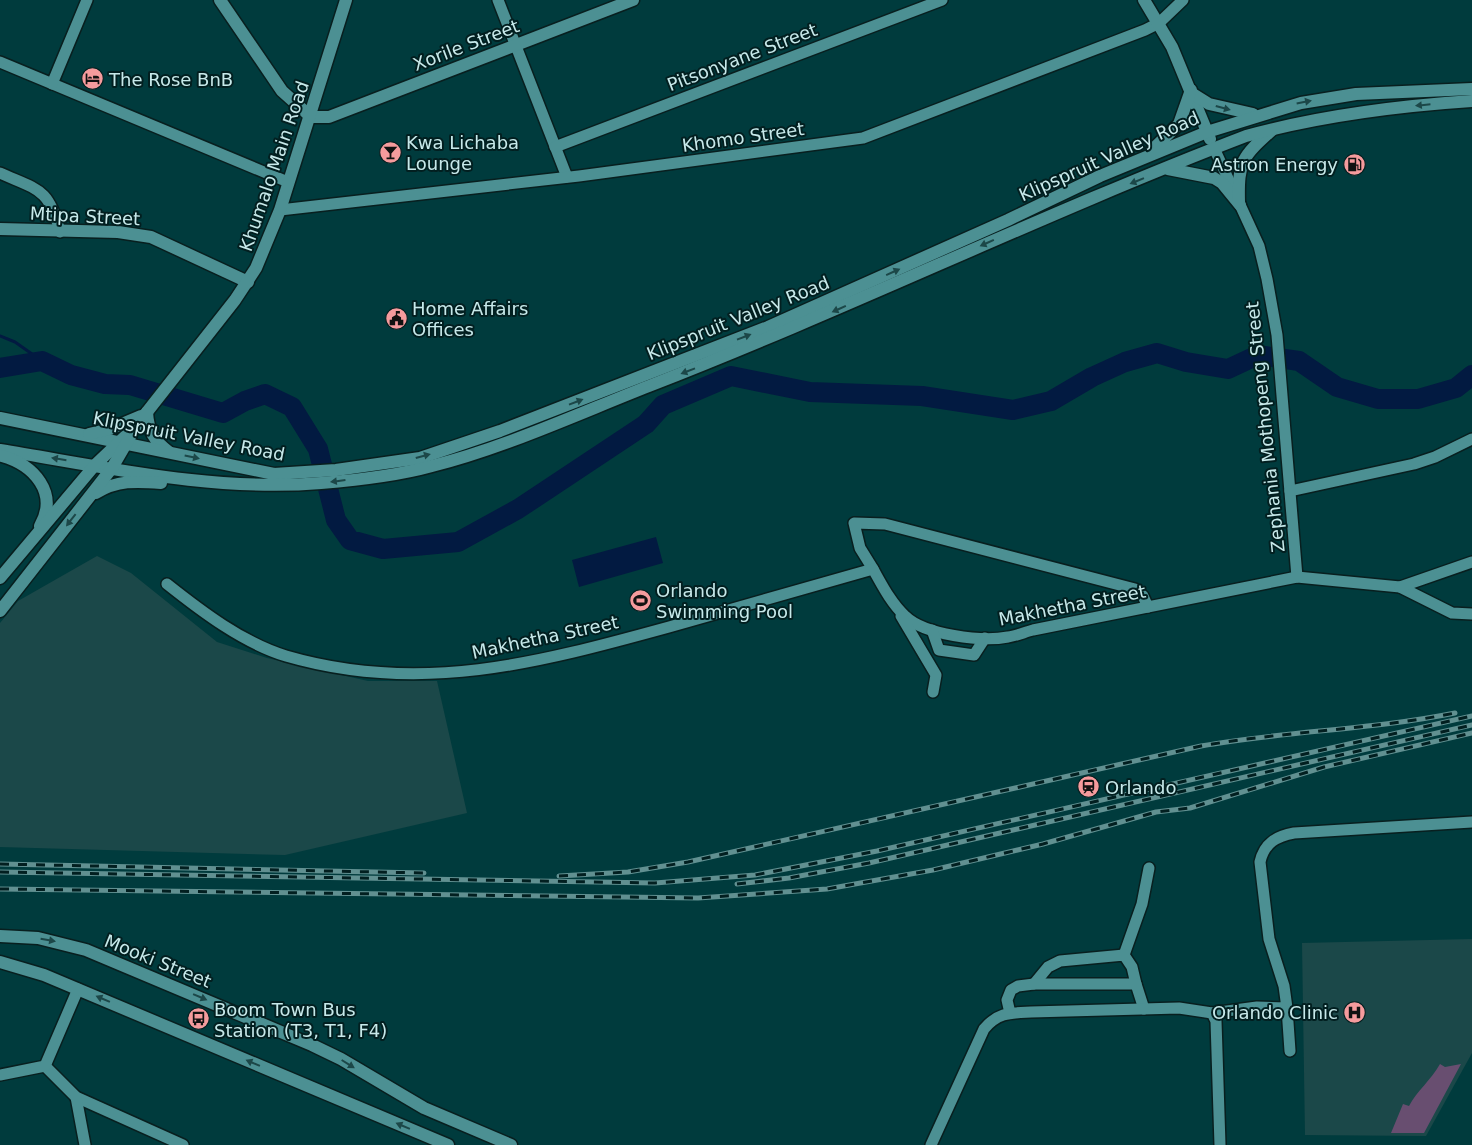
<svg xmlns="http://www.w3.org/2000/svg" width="1472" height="1145" font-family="'DejaVu Sans',sans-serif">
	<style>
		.built { fill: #1b4849 }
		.green { fill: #684e70 }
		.water { fill: #021a41 }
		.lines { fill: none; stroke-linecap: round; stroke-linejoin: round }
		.stream { stroke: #021a41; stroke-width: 3 }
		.river { stroke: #021a41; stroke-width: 20 }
		.street-casing { stroke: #081f1f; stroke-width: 14 }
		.secondary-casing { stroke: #081f1f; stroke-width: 15 }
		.street { stroke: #4c9093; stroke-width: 11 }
		.secondary { stroke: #4c9093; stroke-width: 12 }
		.rail-casing { stroke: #619091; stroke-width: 5 }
		.rail { stroke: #021f20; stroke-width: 3; stroke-dasharray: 9; stroke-linecap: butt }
		.oneway { fill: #1c4748 }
		.labels { text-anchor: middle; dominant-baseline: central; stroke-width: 4; stroke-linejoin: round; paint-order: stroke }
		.street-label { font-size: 18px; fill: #c7e9ea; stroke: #021f20 }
		.poi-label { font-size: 18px; fill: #c7e9ea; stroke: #021f20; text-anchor: start }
	</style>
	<rect width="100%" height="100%" fill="#003b3d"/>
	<g class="built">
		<polygon points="97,556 131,573 217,642 267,658 368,681 437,681 467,813 285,855 0,847 0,623 18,601"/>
		<polygon points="1472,939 1472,1053 1426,1136 1305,1135 1302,943"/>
	</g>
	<path class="green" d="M1440,1064L1445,1067L1461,1064L1424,1133H1391L1403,1104L1409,1106C1417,1091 1431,1080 1440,1064Z"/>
	<polygon class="water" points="656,537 663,563 579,587 572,560"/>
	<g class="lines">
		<polyline class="stream" points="0,336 15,342 42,361"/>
		<polyline class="river" points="0,368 42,361 71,375 105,384 130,385 223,413 245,401 265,394 292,407 318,449 336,520 350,540 383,549 458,542 518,509 646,424 663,405 731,376 810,392 922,396 1013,410 1051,401 1092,377 1125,362 1157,353 1186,362 1228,369 1258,355 1299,361 1337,387 1378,399 1418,399 1456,388 1472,375"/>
		<defs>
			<g id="street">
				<polyline points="498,0 567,177"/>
				<polyline points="0,62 288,182"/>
				<polyline points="52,84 87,0"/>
				<polyline points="555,147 942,0"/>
				<polyline points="1214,148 1259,246 1267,279 1277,335 1297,577"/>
				<path d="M0,173C38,190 49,188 60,232"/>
				<polyline points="280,210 579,176 863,138 1145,30 1159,23 1183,0"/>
				<polyline points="1290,491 1414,464 1435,457 1472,439"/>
				<polyline points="873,569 860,548 854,523 885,524 1135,589 1143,596 1148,607"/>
				<path d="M167,584C201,611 243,643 286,656C420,695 538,663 669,627C737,607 805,588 873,569C882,585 891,603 905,616C924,635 982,642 1008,637C1016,636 1025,632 1033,630L1297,577L1400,587L1452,613L1472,614"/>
				<polyline points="1400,587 1472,562"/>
				<polyline points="901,616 936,675 933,692"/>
				<polyline points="932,630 939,650 974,655 985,638"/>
				<polyline points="1124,955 1142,904 1149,868"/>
				<polyline points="1034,984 1048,967 1060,961 1124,955 1132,967 1136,984"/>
				<polyline points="1287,1008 1290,1051"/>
				<polyline points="1010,1013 1007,1000 1011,990 1018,986 1034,984 1136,984 1144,1009"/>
				<path d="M1212,1013L1257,1007L1287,1008L1284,986L1269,939L1260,862C1264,843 1277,836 1294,833L1472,822"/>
				<polyline points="45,1066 76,1097 183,1145"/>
				<polyline points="0,1075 45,1066 78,989"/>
				<polyline points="76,1097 85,1145"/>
				<path d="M931,1145L984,1029C998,1012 1011,1013 1031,1012L1179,1008L1212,1013L1216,1021L1220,1145"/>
			</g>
			<g id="secondary">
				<polyline points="220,0 282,91 311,117"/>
				<polyline points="1144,0 1172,47 1210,139"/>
				<polyline points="1193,94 1209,104 1253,114"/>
				<polyline points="311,117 329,117 633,0"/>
				<polyline points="1152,150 1179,124 1191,90"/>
				<polyline points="1168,169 1214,178 1222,183 1240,205"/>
				<path d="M1239,202C1238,161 1242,157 1272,130"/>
				<polyline points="0,229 118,232 151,237 248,282"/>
				<path d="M147,412C148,430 154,441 169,452"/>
				<polyline points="0,418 274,474 336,470 420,458 500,431 768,327 1008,220 1100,176 1207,132 1301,103 1356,94 1472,89"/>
				<polyline points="89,434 110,429 141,416"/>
				<path d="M0,450C105,467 214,492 321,483C358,480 396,476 432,466C504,448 580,413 649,386C850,308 1045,213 1246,136C1319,116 1397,106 1472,101"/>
				<path d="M2,456C34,465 59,493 40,526"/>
				<path d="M96,493C117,480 136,481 161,483"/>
				<polyline points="0,578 95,465 136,426 235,300 256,268 280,210 346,0"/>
				<polyline points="0,611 112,468 130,437"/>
				<polyline points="0,936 38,938 86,950 312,1045 341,1059 424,1108 511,1145"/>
				<polyline points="0,962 44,975 448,1145"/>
			</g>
		</defs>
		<use href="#street" class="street-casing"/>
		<use href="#secondary" class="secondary-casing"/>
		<use href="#street" class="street"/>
		<use href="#secondary" class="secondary"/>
		<defs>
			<g id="rail">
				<polyline points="0,864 424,873"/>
				<polyline points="0,872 655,883 755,875 877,851 1472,716"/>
				<path d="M559,876L628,872L688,862L1201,746C1285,731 1371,730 1455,713"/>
				<polyline points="737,884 789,878 869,863 1472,725"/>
				<polyline points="0,889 698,898 827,889 933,870 1043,844 1156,812 1190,808 1324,767 1472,733"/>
			</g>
		</defs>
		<use href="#rail" class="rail-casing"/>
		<use href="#rail" class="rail"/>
	</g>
	<defs><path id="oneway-solid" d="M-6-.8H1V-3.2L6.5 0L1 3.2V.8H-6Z" transform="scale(1.25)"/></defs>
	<g class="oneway">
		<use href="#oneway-solid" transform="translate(1304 102) rotate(-11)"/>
		<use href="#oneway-solid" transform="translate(1423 105) rotate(174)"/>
		<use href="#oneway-solid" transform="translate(1223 108) rotate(15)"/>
		<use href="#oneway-solid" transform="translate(1137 181) rotate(158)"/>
		<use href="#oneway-solid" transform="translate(987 243) rotate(156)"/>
		<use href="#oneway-solid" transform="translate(893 272) rotate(-24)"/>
		<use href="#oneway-solid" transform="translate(839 309) rotate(156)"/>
		<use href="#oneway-solid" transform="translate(744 337) rotate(-21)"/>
		<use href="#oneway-solid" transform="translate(688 371) rotate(159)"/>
		<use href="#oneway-solid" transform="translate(576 402) rotate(-21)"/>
		<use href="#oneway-solid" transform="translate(423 456) rotate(-15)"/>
		<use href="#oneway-solid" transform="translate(192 457) rotate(12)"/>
		<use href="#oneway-solid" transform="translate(59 459) rotate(-171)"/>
		<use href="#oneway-solid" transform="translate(338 481) rotate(173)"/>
		<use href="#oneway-solid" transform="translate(71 520) rotate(128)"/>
		<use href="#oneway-solid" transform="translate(48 940) rotate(10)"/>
		<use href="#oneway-solid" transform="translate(200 997) rotate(23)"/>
		<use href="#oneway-solid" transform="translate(103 999) rotate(-157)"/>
		<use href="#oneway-solid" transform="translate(253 1063) rotate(-157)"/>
		<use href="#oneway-solid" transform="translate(348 1064) rotate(32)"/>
		<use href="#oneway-solid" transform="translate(403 1126) rotate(-157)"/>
	</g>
	<defs>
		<symbol id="hotel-disc" viewBox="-11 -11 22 22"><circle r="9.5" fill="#f59b9d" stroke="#021f20"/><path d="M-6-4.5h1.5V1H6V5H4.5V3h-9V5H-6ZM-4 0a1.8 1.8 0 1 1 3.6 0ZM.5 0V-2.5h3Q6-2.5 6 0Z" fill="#111"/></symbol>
		<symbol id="bar-disc" viewBox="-11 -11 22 22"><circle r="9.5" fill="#f59b9d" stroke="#021f20"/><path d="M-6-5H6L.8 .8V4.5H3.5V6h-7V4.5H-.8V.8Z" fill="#111"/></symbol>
		<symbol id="fuel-disc" viewBox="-11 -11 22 22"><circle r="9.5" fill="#f59b9d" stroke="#021f20"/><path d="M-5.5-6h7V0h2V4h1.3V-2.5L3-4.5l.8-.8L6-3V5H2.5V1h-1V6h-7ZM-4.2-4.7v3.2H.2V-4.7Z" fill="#111"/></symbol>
		<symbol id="civic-disc" viewBox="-11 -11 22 22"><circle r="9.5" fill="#f59b9d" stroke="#021f20"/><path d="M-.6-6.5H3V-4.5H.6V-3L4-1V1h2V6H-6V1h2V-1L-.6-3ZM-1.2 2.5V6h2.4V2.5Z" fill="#111"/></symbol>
		<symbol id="stadium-disc" viewBox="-11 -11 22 22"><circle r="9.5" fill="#f59b9d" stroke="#021f20"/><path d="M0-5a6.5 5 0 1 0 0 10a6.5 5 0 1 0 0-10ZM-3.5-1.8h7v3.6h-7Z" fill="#111"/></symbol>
		<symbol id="station-disc" viewBox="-11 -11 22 22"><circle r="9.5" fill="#f59b9d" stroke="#021f20"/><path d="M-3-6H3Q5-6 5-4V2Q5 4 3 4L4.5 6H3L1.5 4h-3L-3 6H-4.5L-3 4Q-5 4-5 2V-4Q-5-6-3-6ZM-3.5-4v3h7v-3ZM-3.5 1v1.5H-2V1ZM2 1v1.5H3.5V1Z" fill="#111"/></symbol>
		<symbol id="hospital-disc" viewBox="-11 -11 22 22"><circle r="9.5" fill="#f59b9d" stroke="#021f20"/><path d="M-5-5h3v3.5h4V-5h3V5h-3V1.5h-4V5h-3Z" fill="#111"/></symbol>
		<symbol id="bus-disc" viewBox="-11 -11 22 22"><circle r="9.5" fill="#f59b9d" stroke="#021f20"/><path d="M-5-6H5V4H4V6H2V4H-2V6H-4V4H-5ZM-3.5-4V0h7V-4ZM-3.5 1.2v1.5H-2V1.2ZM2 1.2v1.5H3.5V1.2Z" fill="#111"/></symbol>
	</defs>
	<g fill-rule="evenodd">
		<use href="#hotel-disc" x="80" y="66" width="25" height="25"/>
		<use href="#bar-disc" x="378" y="140" width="25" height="25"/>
		<use href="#fuel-disc" x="1342" y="152" width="25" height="25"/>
		<use href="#civic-disc" x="384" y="306" width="25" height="25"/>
		<use href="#stadium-disc" x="628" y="588" width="25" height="25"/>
		<use href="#station-disc" x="1076" y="774" width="25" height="25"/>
		<use href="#hospital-disc" x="1342" y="1000" width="25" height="25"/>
		<use href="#bus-disc" x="186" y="1006" width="25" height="25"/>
	</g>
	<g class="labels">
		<g class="street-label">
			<text transform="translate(466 45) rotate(-21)">Xorile Street</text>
			<text transform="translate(742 57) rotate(-21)">Pitsonyane Street</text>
			<text transform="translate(743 137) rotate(-8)">Khomo Street</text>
			<text transform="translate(1109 156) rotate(-24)">Klipspruit Valley Road</text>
			<text transform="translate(274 166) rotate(-71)">Khumalo Main Road</text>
			<text transform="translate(85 216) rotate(3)">Mtipa Street</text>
			<text transform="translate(738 318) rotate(-22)">Klipspruit Valley Road</text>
			<text transform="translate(1265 427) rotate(-96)">Zephania Mothopeng Street</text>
			<text transform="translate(189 436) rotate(11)">Klipspruit Valley Road</text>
			<text transform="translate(1072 605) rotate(-11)">Makhetha Street</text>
			<text transform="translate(545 637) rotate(-12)">Makhetha Street</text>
			<text transform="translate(158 961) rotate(22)">Mooki Street</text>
		</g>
		<g class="poi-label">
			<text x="109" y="79">The Rose BnB</text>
			<text x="406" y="142">Kwa Lichaba<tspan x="406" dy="21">Lounge</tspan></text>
			<text x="1338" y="164" text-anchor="end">Astron Energy</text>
			<text x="412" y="308">Home Affairs<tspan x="412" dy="21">Offices</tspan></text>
			<text x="656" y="590">Orlando<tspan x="656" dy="21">Swimming Pool</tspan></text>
			<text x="1105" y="787">Orlando</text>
			<text x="214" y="1009">Boom Town Bus<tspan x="214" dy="21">Station (T3, T1, F4)</tspan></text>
			<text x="1338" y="1012" text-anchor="end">Orlando Clinic</text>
		</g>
	</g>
</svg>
